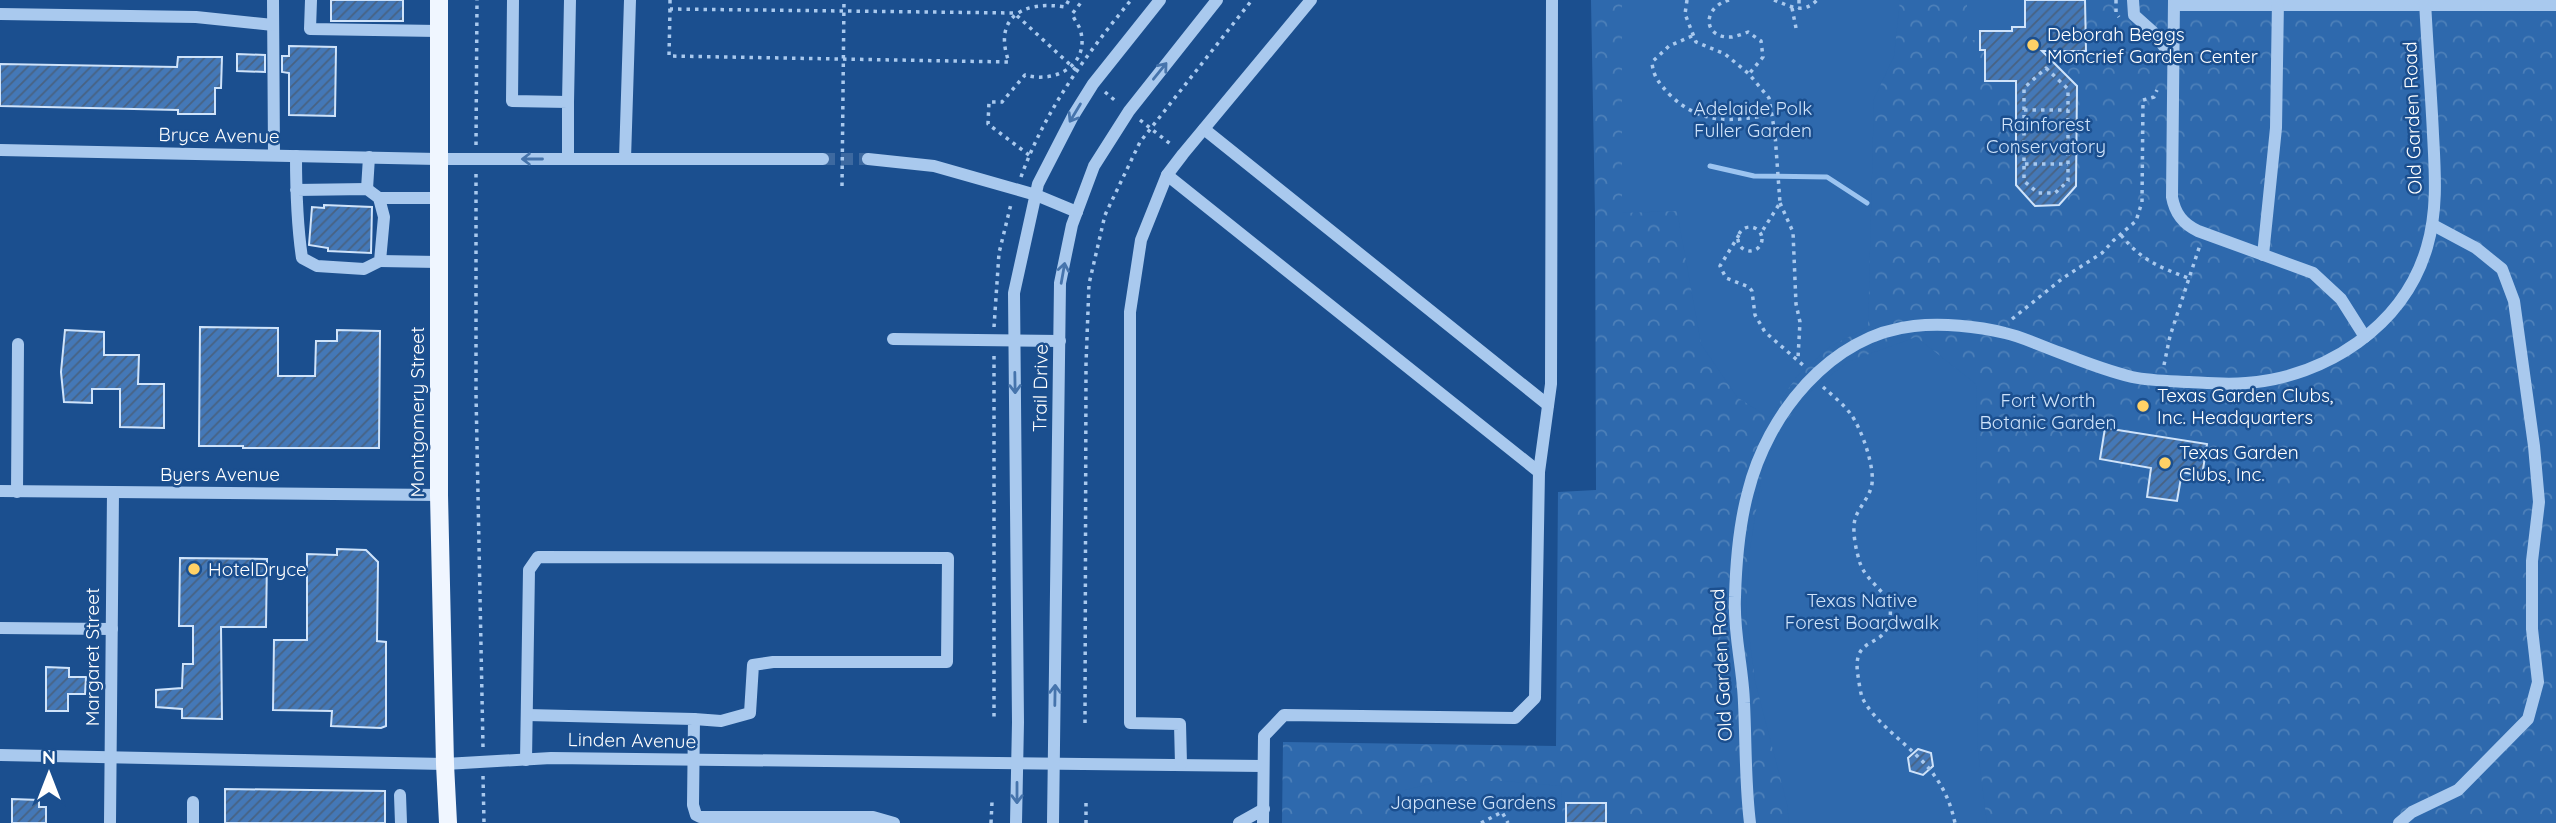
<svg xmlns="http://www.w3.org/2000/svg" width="2556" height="823" font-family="Quicksand,sans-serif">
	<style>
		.park { fill: url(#park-crowns) }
		.garden { fill: #2e69ad }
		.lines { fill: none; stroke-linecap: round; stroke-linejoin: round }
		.stream { stroke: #9cc4f0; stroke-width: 5 }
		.building { fill: url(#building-hatch); stroke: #cfe3fa; stroke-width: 2 }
		.minor-tunnel { stroke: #3d69a0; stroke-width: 12; stroke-dasharray: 12 6; stroke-linecap: butt }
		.path { stroke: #a9c9ee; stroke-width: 3.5; stroke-dasharray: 3.5 5; stroke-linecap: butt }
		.minor { stroke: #a9c9ee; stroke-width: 12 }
		.major { stroke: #f0f6ff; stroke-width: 18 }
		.oneway { stroke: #4674ac }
		.poi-dot { fill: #ffd166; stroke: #1b4f8f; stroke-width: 2.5 }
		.labels { text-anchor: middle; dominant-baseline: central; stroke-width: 5; stroke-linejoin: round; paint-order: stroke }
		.poi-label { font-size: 19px; fill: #fff; stroke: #1b4f8f; text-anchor: start }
		.park-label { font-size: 19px; fill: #cfe3fa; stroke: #1b4f8f }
		.street-label { font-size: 19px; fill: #fff; stroke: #1b4f8f }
	</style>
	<defs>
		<pattern id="park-crowns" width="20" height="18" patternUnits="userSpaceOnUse" patternTransform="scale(1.75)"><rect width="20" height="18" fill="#2e69ad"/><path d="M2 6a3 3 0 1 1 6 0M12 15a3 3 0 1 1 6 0" fill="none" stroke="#4d80b9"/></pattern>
		<pattern id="building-hatch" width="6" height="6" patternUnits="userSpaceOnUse" patternTransform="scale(1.75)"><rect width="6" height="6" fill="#4478b7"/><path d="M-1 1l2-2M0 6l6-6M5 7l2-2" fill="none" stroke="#486282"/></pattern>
	</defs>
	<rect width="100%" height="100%" fill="#1b4f8f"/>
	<polygon class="park" points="1591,0 2556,0 2556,823 1282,823 1283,742 1556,746 1558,492 1596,490 1595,215"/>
	<g class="garden">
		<polygon points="1622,0 1900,0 1894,56 1874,99 1868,327 1831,346 1797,376 1769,418 1737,397 1701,344 1677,211 1622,213"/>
		<polygon points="1967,0 2024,0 2025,27 2012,27 2012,31 1980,40 1967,40"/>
		<polygon points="1916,337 1976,384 1978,751 1987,823 1789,823 1787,804 1755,681 1746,611 1750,548 1763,468 1782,426 1808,394 1847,362"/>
		<polygon points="1440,781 1504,781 1561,786 1563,823 1383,823 1402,791"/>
	</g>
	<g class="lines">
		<polyline class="stream" points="1710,166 1754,176 1827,177 1867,203"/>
	</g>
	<g class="building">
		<rect x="331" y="0" width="72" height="21"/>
		<polygon points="2025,0 2085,0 2086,51 2042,51 2077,86 2076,186 2059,205 2035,206 2016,185 2016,81 1985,81 1985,50 1980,50 1980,31 2012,31 2012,27 2025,27"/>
		<polygon points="289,46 336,47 335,116 289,115 289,73 282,72 282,56 289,56"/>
		<polygon points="237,54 265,55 265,72 237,71"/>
		<polygon points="178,57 222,57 221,88 215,88 215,114 178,114 178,110 0,106 0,64 177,67"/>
		<polygon points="324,205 372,207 371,253 328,251 328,248 309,245 312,207 324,208"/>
		<polygon points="200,327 278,328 278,376 315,376 316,341 337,341 337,330 380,331 379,448 243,448 243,446 199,446"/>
		<polygon points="65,330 104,332 104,355 139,355 138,384 164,384 164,428 120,427 120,389 92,389 92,403 64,402 61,372"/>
		<polygon points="2105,428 2207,444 2202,476 2182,472 2177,501 2147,497 2151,468 2100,459"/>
		<polygon points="337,549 366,550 378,562 377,641 386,642 386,726 381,728 331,726 332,711 273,710 274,640 307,640 307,554 337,555"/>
		<polygon points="180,558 267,559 266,627 221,627 222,719 182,718 182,709 156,707 156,690 182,688 183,664 193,664 193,626 179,626"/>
		<polygon points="46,667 69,668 69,677 86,677 85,694 68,694 68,711 46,711"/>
		<polygon points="1918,749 1931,753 1933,766 1923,775 1910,771 1908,758"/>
		<polygon points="225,789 385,791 385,823 225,823"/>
		<polygon points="12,799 39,800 39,807 46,807 46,823 12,823"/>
		<rect x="1566" y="803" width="40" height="20"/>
	</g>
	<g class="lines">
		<polyline class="minor-tunnel" points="823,159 868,159"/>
		<g class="path">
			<polyline points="670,0 670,9 1014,13 1077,71"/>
			<polyline points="1687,0 1685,14 1696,42 1725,54 1749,74 1769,98 1775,134 1780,203 1761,233"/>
			<path d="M1729,0C1701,8 1703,39 1732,37C1737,36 1743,34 1748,32L1761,41L1763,57L1749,74"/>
			<path d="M1774,0C1790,6 1803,15 1817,0"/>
			<polyline points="1799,0 1799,9"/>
			<polyline points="2116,0 2116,13 2119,17"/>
			<polyline points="1792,8 1796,28"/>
			<path d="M670,9L669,56L1009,62C993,19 1021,0 1065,7L1069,0"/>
			<path d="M1692,36L1669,46L1652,62C1653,77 1660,84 1670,95C1701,125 1732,122 1773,114"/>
			<polygon points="2046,68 2068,89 2068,181 2055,193 2038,193 2024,181 2024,88"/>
			<polyline points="1105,92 1118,103"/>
			<polyline points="2024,110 2068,110"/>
			<polyline points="1140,120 1173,146"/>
			<polyline points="476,145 477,0"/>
			<path d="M1029,155L988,124L989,102H1002L1025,75C1056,84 1091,64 1080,29C1078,24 1074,19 1072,14L1083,0"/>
			<polyline points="2025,164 2068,164"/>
			<polyline points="476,174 476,394 483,747"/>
			<path d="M1021,177C1045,110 1086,55 1131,0"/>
			<polyline points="842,186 844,0"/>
			<polyline points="1780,203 1793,232 1796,304 1800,322 1798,358"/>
			<circle cx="1750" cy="239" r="12"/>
			<polyline points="1739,235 1720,266 1726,278 1749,287 1752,291 1755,315 1765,332 1804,366"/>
			<path d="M2121,235C2141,260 2159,267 2188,278"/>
			<polyline points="2012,319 2063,278 2102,253 2114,240 2136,221 2142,202 2143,100 2154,97 2157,90"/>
			<polyline points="994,327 999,253 1011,204"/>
			<polyline points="994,356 994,721"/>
			<polyline points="2164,365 2170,336 2200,245"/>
			<path d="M1823,387C1832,395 1842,403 1850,413C1861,427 1877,471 1871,488C1868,498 1860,507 1856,516C1851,529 1856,550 1860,563C1867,584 1894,594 1890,617C1886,652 1851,632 1858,676C1859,682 1860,691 1862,697C1874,724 1916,749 1934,775C1945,790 1951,805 1955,823"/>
			<polyline points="1085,723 1086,364 1089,284 1105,215 1140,142 1252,0"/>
			<polyline points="483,776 484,823"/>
			<polyline points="1086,803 1086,823"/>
			<polyline points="991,823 992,802"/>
			<polyline points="1481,823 1502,812 1508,823"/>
		</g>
		<g class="minor">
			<polyline points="273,0 274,155"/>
			<polyline points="311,0 310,29 438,31"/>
			<polyline points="513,0 512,101 568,102 568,159"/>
			<polyline points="2133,0 2134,15 2153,32 2173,58"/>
			<path d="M2174,0L2172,197C2175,214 2183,224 2198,231L2313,273L2341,299L2365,337"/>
			<polyline points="2174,5 2556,5"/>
			<polyline points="0,14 196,17 273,25"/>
			<polyline points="568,102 570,0"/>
			<polyline points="1204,129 1548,405"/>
			<polyline points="0,150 437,159 823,159"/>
			<path d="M296,156C296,191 297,224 302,258L317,266L364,269L380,261L384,217L379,198L367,189L296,190"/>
			<polyline points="625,159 630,0"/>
			<polyline points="868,159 934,166 1036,195 1077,212"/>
			<polyline points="1167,175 1539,472"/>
			<polyline points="367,189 369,157"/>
			<polyline points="379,198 437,198"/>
			<polyline points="2263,255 2276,128 2278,0"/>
			<polyline points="380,261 438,262"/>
			<polyline points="893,339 1060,341"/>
			<polyline points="0,491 439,495"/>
			<polyline points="17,492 18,344"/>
			<polyline points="0,628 112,629"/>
			<polyline points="527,715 694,719 693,805 696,815 700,817 873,817 894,823"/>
			<polyline points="0,755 445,764 551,758 1263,766"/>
			<polyline points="526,760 529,570 538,557 948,558 947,662 773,662 753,665 750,713 721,721 694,719"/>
			<polyline points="1181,764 1180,724 1130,723 1130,312 1141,240 1167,175 1183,154 1311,0"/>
			<polyline points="400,795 401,823"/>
			<polyline points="110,823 113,492"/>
			<polyline points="193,823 193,802"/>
			<polyline points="1016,823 1018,722 1014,293 1038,184 1073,116 1093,84 1160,0"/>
			<polyline points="1053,823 1060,283 1072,225 1094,166 1129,111 1217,0"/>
			<polyline points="1239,823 1264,809"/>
			<polyline points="1263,823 1264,736 1284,715 1515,718 1535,698 1539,472 1551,384 1552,0"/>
			<path d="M1750,823C1745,783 1746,743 1744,703C1743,667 1733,633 1735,597C1736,562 1739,525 1748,492C1767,415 1830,335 1914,326C1942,323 1977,326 2005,333C2019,336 2032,342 2045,347C2074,358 2102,370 2132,377C2151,381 2170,381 2189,382C2207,383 2227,385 2246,383C2326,377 2404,326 2427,247C2438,210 2435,172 2433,134C2431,90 2427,45 2425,0"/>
			<polyline points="2399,823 2412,812 2458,790 2528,719 2538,682 2532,629 2532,561 2539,502 2534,446 2514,301 2502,269 2476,248 2433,225"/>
		</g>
		<polyline class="major" points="439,0 439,495 445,764 448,823"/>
	</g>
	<defs><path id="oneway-shaft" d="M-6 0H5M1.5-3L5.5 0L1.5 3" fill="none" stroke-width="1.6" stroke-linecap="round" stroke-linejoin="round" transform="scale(1.75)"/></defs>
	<g class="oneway">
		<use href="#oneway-shaft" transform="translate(1160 71) rotate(-51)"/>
		<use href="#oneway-shaft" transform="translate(1075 113) rotate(121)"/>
		<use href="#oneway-shaft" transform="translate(532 159) rotate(180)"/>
		<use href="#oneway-shaft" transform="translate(1063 273) rotate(-80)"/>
		<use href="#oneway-shaft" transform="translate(1015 383) rotate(89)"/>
		<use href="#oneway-shaft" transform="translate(1055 695) rotate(-89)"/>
		<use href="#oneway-shaft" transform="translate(1017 793) rotate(90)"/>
	</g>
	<g class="poi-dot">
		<circle cx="2033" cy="45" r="7"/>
		<circle cx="2143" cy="406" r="7"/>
		<circle cx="2165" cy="463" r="7"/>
		<circle cx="194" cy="569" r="7"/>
	</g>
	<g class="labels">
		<g class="poi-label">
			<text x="2047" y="34">Deborah Beggs<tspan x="2047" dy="22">Moncrief Garden Center</tspan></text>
			<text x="2157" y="395">Texas Garden Clubs,<tspan x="2157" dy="22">Inc. Headquarters</tspan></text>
			<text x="2179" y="452">Texas Garden<tspan x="2179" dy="22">Clubs, Inc.</tspan></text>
			<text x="208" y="569">HotelDryce</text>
		</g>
		<g class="park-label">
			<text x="1753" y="108">Adelaide Polk<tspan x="1753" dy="22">Fuller Garden</tspan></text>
			<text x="2046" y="124">Rainforest<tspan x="2046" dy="22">Conservatory</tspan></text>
			<text x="2048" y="400">Fort Worth<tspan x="2048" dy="22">Botanic Garden</tspan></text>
			<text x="1862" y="600">Texas Native<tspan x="1862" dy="22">Forest Boardwalk</tspan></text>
			<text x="1473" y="802">Japanese Gardens</text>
		</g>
		<g class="street-label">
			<text transform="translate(2412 118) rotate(-92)">Old Garden Road</text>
			<text transform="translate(219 135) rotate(1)">Bryce Avenue</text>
			<text transform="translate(1040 388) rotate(-89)">Trail Drive</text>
			<text transform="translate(417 412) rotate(-90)">Montgomery Street</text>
			<text x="220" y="474">Byers Avenue</text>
			<text transform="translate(92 657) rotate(-90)">Margaret Street</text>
			<text transform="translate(1721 665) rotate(-93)">Old Garden Road</text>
			<text transform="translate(632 740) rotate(1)">Linden Avenue</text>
		</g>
	</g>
	<g transform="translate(49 774)" stroke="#1b4f8f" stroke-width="5" paint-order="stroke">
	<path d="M0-5L12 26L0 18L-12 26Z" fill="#ffffff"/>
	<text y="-10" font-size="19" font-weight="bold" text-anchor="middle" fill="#ffffff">N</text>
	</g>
</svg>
